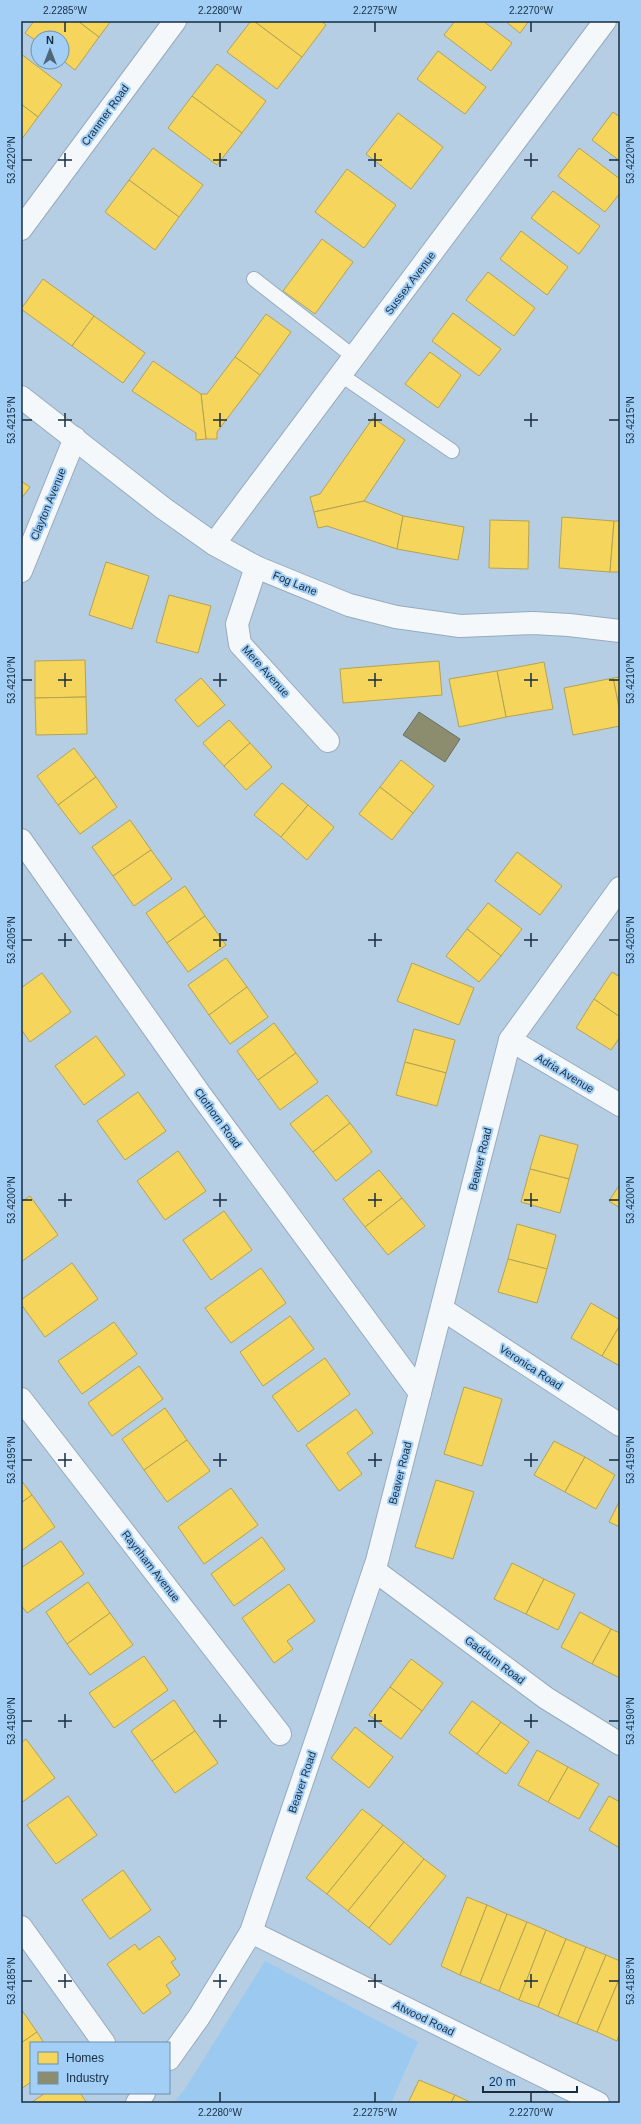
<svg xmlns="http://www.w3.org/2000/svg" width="641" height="2124" font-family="Arial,sans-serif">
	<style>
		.built { fill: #9cc9f0 }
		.homes { fill: #f6d55c; stroke: #b3a354 }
		.industry { fill: #8c8c6e; stroke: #697060 }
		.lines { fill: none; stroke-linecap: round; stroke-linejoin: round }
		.service-casing { stroke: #96abbe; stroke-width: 16 }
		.minor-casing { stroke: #96abbe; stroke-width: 24 }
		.service { stroke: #f4f8fb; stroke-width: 14 }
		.minor { stroke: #f4f8fb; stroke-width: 22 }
		.ticks { fill: none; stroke: #172e41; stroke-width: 1.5 }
		.labels { text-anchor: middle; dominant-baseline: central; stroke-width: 4; stroke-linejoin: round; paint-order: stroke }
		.street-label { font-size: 11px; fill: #172e41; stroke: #a3cff6 }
		.neatline { fill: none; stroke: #172e41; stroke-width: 1.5 }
		.ticks-label { font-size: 10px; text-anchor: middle; fill: #172e41 }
	</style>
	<rect width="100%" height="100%" fill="#b6cee3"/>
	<polygon class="built" points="265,1961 418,2042 391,2103 173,2103 185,2089"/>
	<g class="homes">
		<polygon points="34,21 78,21 99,37 75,70 62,60 62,38 38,38 38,42 25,33"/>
		<polygon points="78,21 111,21 99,37"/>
		<polygon points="251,21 254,21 302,57 277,89 227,52"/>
		<polygon points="254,21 321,21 326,25 302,57"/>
		<polygon points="455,21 483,21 512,43 491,71 444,35"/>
		<polygon points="505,21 529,21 520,33"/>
		<polygon points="438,51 486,87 465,114 417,79"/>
		<polygon points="21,54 62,85 38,117 21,104"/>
		<polygon points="217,64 266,101 242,133 192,96"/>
		<polygon points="192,96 242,133 217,165 168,128"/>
		<polygon points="21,104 38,117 21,140"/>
		<polygon points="613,112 620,117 620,161 592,140"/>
		<polygon points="398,113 443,147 411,189 366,154"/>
		<polygon points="153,148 203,185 179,217 129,180"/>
		<polygon points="579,148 620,179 620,193 605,212 558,176"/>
		<polygon points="347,169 396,205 364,248 315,212"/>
		<polygon points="129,180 179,217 155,250 105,212"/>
		<polygon points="553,191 600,226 579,254 531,218"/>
		<polygon points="521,231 568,267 547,295 500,259"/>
		<polygon points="322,239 353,262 315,314 283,291"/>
		<polygon points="488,272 535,308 514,336 466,300"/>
		<polygon points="43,279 94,316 72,346 21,309"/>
		<polygon points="453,313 501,349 479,376 432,341"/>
		<polygon points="266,314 291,332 260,375 235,357"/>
		<polygon points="94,316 145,353 123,383 72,346"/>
		<polygon points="430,352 461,375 438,408 405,384"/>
		<polygon points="235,357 260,375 217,432 217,439 206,439 201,394 207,394"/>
		<polygon points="153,361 201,394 206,439 196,440 196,433 132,391"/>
		<polygon points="373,418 405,440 364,501 314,512 310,497 320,494"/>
		<polygon points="21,481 30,487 21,499"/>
		<polygon points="364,501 403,516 397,549 327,526 318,528 314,512"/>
		<polygon points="403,516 464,527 458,560 397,549"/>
		<polygon points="562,517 614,521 610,572 559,568"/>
		<polygon points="490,520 529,521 528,569 489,568"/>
		<polygon points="614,521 620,521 620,572 610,572"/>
		<polygon points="106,562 149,576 132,629 89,615"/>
		<polygon points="169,595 211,606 198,653 156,642"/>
		<polygon points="85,660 86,697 35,698 35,661"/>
		<polygon points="439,661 442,695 343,703 340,669"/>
		<polygon points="544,662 553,709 506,717 497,671"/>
		<polygon points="497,671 506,717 459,727 449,679"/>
		<polygon points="620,677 620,712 613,678"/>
		<polygon points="201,678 225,705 198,727 175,700"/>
		<polygon points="613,678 620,712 620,726 573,735 564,688"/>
		<polygon points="86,697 87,734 36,735 35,698"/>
		<polygon points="229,720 250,743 224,766 203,743"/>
		<polygon points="250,743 272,767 246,790 224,766"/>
		<polygon points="74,748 96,777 58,805 37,776"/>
		<polygon points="401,760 434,786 413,813 380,787"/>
		<polygon points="96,777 117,807 80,834 58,805"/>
		<polygon points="282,783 308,805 281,837 254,815"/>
		<polygon points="380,787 413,813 392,840 359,814"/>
		<polygon points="308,805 334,827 307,860 281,837"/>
		<polygon points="130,820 151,850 113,876 92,847"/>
		<polygon points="151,850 172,879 134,906 113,876"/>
		<polygon points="517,852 562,886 540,915 495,881"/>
		<polygon points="185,886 205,916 167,943 146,913"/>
		<polygon points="488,903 522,929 501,956 467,929"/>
		<polygon points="205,916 226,945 188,972 167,943"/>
		<polygon points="467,929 501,956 479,982 446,956"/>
		<polygon points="226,958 247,987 209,1015 188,985"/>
		<polygon points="412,963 474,988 459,1025 397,1001"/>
		<polygon points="612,972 620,977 620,1017 594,999"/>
		<polygon points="42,973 71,1012 30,1042 21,1029 21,988"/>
		<polygon points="247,987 268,1017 230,1044 209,1015"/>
		<polygon points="594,999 620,1017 620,1037 611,1050 576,1028"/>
		<polygon points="274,1023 296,1053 258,1080 237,1051"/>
		<polygon points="414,1029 455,1040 446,1073 405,1062"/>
		<polygon points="96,1036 125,1075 84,1105 55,1066"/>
		<polygon points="296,1053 318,1082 280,1110 258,1080"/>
		<polygon points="405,1062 446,1073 437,1106 396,1095"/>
		<polygon points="138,1092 166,1131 125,1160 97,1121"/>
		<polygon points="327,1095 350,1123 313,1152 290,1124"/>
		<polygon points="350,1123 372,1152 336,1181 313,1152"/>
		<polygon points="540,1135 578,1145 569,1179 530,1169"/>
		<polygon points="178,1151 206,1191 165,1220 137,1181"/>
		<polygon points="530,1169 569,1179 560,1213 521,1202"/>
		<polygon points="379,1170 402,1198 365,1227 343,1199"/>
		<polygon points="620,1184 620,1208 609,1201"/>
		<polygon points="30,1196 58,1235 21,1262 21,1202"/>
		<polygon points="402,1198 425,1226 388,1255 365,1227"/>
		<polygon points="224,1211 252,1250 211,1280 183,1240"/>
		<polygon points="517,1224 556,1235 547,1269 508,1259"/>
		<polygon points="508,1259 547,1269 537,1303 498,1292"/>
		<polygon points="72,1263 98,1299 45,1337 21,1304 21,1300"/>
		<polygon points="261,1268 286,1303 231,1343 205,1308"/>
		<polygon points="591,1303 620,1320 620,1325 602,1356 571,1338"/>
		<polygon points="290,1316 314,1349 263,1386 240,1352"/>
		<polygon points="114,1322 137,1354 82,1394 58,1361"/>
		<polygon points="620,1325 620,1366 602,1356"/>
		<polygon points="325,1358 350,1394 298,1432 272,1396"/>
		<polygon points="139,1366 163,1399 112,1436 88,1403"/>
		<polygon points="464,1387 502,1399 482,1466 444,1454"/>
		<polygon points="165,1408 187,1440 144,1470 122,1439"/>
		<polygon points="356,1409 373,1433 347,1453 362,1474 339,1491 306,1445"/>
		<polygon points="187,1440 210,1471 167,1502 144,1470"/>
		<polygon points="554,1441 585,1457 565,1492 534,1475"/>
		<polygon points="585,1457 615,1475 596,1509 565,1492"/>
		<polygon points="21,1480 32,1495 21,1503"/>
		<polygon points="436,1480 474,1492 453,1559 415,1547"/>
		<polygon points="231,1488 258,1525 204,1564 178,1527"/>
		<polygon points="32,1495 55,1527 21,1551 21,1503"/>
		<polygon points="620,1500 620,1527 609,1522"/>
		<polygon points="262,1537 285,1569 234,1606 211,1574"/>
		<polygon points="61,1541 84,1574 27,1613 21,1605 21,1568"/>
		<polygon points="512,1563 544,1579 526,1614 494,1599"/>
		<polygon points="544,1579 575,1594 558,1630 526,1614"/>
		<polygon points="88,1582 110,1613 67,1644 46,1612"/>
		<polygon points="289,1584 315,1621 287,1641 293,1649 274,1663 242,1618"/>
		<polygon points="580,1612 611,1629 592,1664 561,1647"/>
		<polygon points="110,1613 133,1645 90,1675 67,1644"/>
		<polygon points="611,1629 620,1633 620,1678 592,1664"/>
		<polygon points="144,1656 168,1690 114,1728 89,1693"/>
		<polygon points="411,1659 443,1683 422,1711 390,1687"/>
		<polygon points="390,1687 422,1711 401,1739 369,1715"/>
		<polygon points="174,1700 195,1731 152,1761 131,1731"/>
		<polygon points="472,1701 501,1722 477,1754 449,1733"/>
		<polygon points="501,1722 529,1742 506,1774 477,1754"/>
		<polygon points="355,1727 393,1757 369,1788 331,1758"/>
		<polygon points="195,1731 218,1763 175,1793 152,1761"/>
		<polygon points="26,1739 55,1778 21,1803 21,1743"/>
		<polygon points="537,1750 568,1767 548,1802 518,1785"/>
		<polygon points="568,1767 599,1784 579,1819 548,1802"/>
		<polygon points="68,1796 97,1835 56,1864 27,1825"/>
		<polygon points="609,1796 620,1802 620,1848 589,1830"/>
		<polygon points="362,1809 383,1825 327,1894 306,1878"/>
		<polygon points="383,1825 404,1842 348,1911 327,1894"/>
		<polygon points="404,1842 424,1859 369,1928 348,1911"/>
		<polygon points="424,1859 446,1876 390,1945 369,1928"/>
		<polygon points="123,1870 151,1910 110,1939 82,1900"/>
		<polygon points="467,1897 487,1905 460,1975 441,1966"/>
		<polygon points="487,1905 507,1914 480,1983 460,1975"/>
		<polygon points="507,1914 527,1922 499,1991 480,1983"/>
		<polygon points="527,1922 546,1930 519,2000 499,1991"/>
		<polygon points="546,1930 566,1939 538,2007 519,2000"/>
		<polygon points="159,1936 176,1959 171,1962 180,1975 166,1985 171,1993 143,2014 107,1964 135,1944 139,1950"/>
		<polygon points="566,1939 586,1947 558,2016 538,2007"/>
		<polygon points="586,1947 606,1955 577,2024 558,2016"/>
		<polygon points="606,1955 620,1961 620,1977 597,2032 577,2024"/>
		<polygon points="620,1977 620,2032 617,2041 597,2032"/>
		<polygon points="21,2009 37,2032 21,2043"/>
		<polygon points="37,2032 44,2043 31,2043 31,2082 21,2089 21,2043"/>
		<polygon points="419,2080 455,2095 451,2103 408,2103"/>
		<polygon points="45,2093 80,2093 87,2103 31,2103"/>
		<polygon points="455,2095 472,2103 451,2103"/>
	</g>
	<polygon class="industry" points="419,712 460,739 445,762 403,735"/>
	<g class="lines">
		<defs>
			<g id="service">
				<polyline points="254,279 354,357"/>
				<polyline points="341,375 452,451"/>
			</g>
			<g id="minor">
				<polyline points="21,229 175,21"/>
				<polyline points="21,397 163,508 214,544 256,567 349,605 396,617 460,626 533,623 569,625 620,631"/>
				<polyline points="214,544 605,21"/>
				<polyline points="256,567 237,624 240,644 328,741"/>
				<polyline points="21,571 75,438"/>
				<polyline points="21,840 200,1094 420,1393"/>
				<polyline points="510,1040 620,1105"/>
				<polyline points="442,1309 620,1425"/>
				<polyline points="21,1399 280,1734"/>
				<polyline points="374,1570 546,1698 620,1744"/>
				<polyline points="21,1927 104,2043"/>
				<polyline points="251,1932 598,2103"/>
				<polyline points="169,2059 199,2017 251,1932 377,1561 510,1040 620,888"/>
				<polyline points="137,2103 144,2093"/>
			</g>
		</defs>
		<use href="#service" class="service-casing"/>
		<use href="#minor" class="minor-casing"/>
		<use href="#service" class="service"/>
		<use href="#minor" class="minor"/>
	</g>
	<path class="ticks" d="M65,22V32M220,22V32M375,22V32M531,22V32M65,153V167M220,153V167M375,153V167M531,153V167M22,160H32M58,160H72M213,160H227M368,160H382M524,160H538M609,160H619M65,413V427M220,413V427M375,413V427M531,413V427M22,420H32M58,420H72M213,420H227M368,420H382M524,420H538M609,420H619M65,673V687M220,673V687M375,673V687M531,673V687M22,680H32M58,680H72M213,680H227M368,680H382M524,680H538M609,680H619M65,933V947M220,933V947M375,933V947M531,933V947M22,940H32M58,940H72M213,940H227M368,940H382M524,940H538M609,940H619M65,1193V1207M220,1193V1207M375,1193V1207M531,1193V1207M22,1200H32M58,1200H72M213,1200H227M368,1200H382M524,1200H538M609,1200H619M65,1453V1467M220,1453V1467M375,1453V1467M531,1453V1467M22,1460H32M58,1460H72M213,1460H227M368,1460H382M524,1460H538M609,1460H619M65,1714V1728M220,1714V1728M375,1714V1728M531,1714V1728M22,1721H32M58,1721H72M213,1721H227M368,1721H382M524,1721H538M609,1721H619M65,1974V1988M220,1974V1988M375,1974V1988M531,1974V1988M22,1981H32M58,1981H72M213,1981H227M368,1981H382M524,1981H538M609,1981H619M220,2092V2102M375,2092V2102M531,2092V2102"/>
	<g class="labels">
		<g class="street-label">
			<text transform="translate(105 115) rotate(-54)">Cranmer Road</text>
			<text transform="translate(410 283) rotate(-53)">Sussex Avenue</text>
			<text transform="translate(48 504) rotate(-68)">Clayton Avenue</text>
			<text transform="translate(295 583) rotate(22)">Fog Lane</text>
			<text transform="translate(266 671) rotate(48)">Mere Avenue</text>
			<text transform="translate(565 1073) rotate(31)">Adria Avenue</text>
			<text transform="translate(218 1118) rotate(54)">Clothorn Road</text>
			<text transform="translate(480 1159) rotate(-76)">Beaver Road</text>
			<text transform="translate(531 1367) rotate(33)">Veronica Road</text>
			<text transform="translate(400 1473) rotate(-76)">Beaver Road</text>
			<text transform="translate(151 1566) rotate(52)">Raynham Avenue</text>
			<text transform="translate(495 1660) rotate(37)">Gaddum Road</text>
			<text transform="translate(302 1782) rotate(-71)">Beaver Road</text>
			<text transform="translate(424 2018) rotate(26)">Atwood Road</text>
		</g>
	</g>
	<rect width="641" height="2124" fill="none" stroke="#a3cff6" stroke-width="44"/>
	<rect x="30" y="2042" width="140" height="52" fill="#a3cff6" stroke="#6b8fae"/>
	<rect x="38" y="2052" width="20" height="12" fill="#f6d55c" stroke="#6b8fae"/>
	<text x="66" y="2062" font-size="12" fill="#172e41">Homes</text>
	<rect x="38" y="2072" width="20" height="12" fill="#8c8c6e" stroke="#6b8fae"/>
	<text x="66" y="2082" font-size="12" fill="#172e41">Industry</text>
	<g transform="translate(50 50)"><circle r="19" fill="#a3cff6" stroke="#6b8fae"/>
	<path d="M0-3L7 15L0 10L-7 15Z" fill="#4f667a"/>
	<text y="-6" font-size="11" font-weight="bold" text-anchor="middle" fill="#172e41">N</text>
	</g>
	<path d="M483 2086v6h94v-6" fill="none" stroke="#172e41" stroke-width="2"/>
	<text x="489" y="2086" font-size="12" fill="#172e41" stroke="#a3cff6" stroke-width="3" paint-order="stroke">20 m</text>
	<rect x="22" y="22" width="597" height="2080" class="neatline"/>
	<g class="ticks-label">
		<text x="65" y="14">2.2285°W</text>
		<text x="220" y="14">2.2280°W</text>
		<text x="375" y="14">2.2275°W</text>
		<text x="531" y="14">2.2270°W</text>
		<text transform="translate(11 160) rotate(-90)" y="4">53.4220°N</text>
		<text transform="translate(630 160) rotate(-90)" y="4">53.4220°N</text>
		<text transform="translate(11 420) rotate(-90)" y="4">53.4215°N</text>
		<text transform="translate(630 420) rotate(-90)" y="4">53.4215°N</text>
		<text transform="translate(11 680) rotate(-90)" y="4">53.4210°N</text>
		<text transform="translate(630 680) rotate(-90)" y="4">53.4210°N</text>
		<text transform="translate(11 940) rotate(-90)" y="4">53.4205°N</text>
		<text transform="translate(630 940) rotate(-90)" y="4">53.4205°N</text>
		<text transform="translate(11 1200) rotate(-90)" y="4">53.4200°N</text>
		<text transform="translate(630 1200) rotate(-90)" y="4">53.4200°N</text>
		<text transform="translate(11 1460) rotate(-90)" y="4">53.4195°N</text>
		<text transform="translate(630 1460) rotate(-90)" y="4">53.4195°N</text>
		<text transform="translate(11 1721) rotate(-90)" y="4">53.4190°N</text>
		<text transform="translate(630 1721) rotate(-90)" y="4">53.4190°N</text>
		<text transform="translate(11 1981) rotate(-90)" y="4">53.4185°N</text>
		<text transform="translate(630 1981) rotate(-90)" y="4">53.4185°N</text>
		<text x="220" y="2116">2.2280°W</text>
		<text x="375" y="2116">2.2275°W</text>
		<text x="531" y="2116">2.2270°W</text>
	</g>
</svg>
